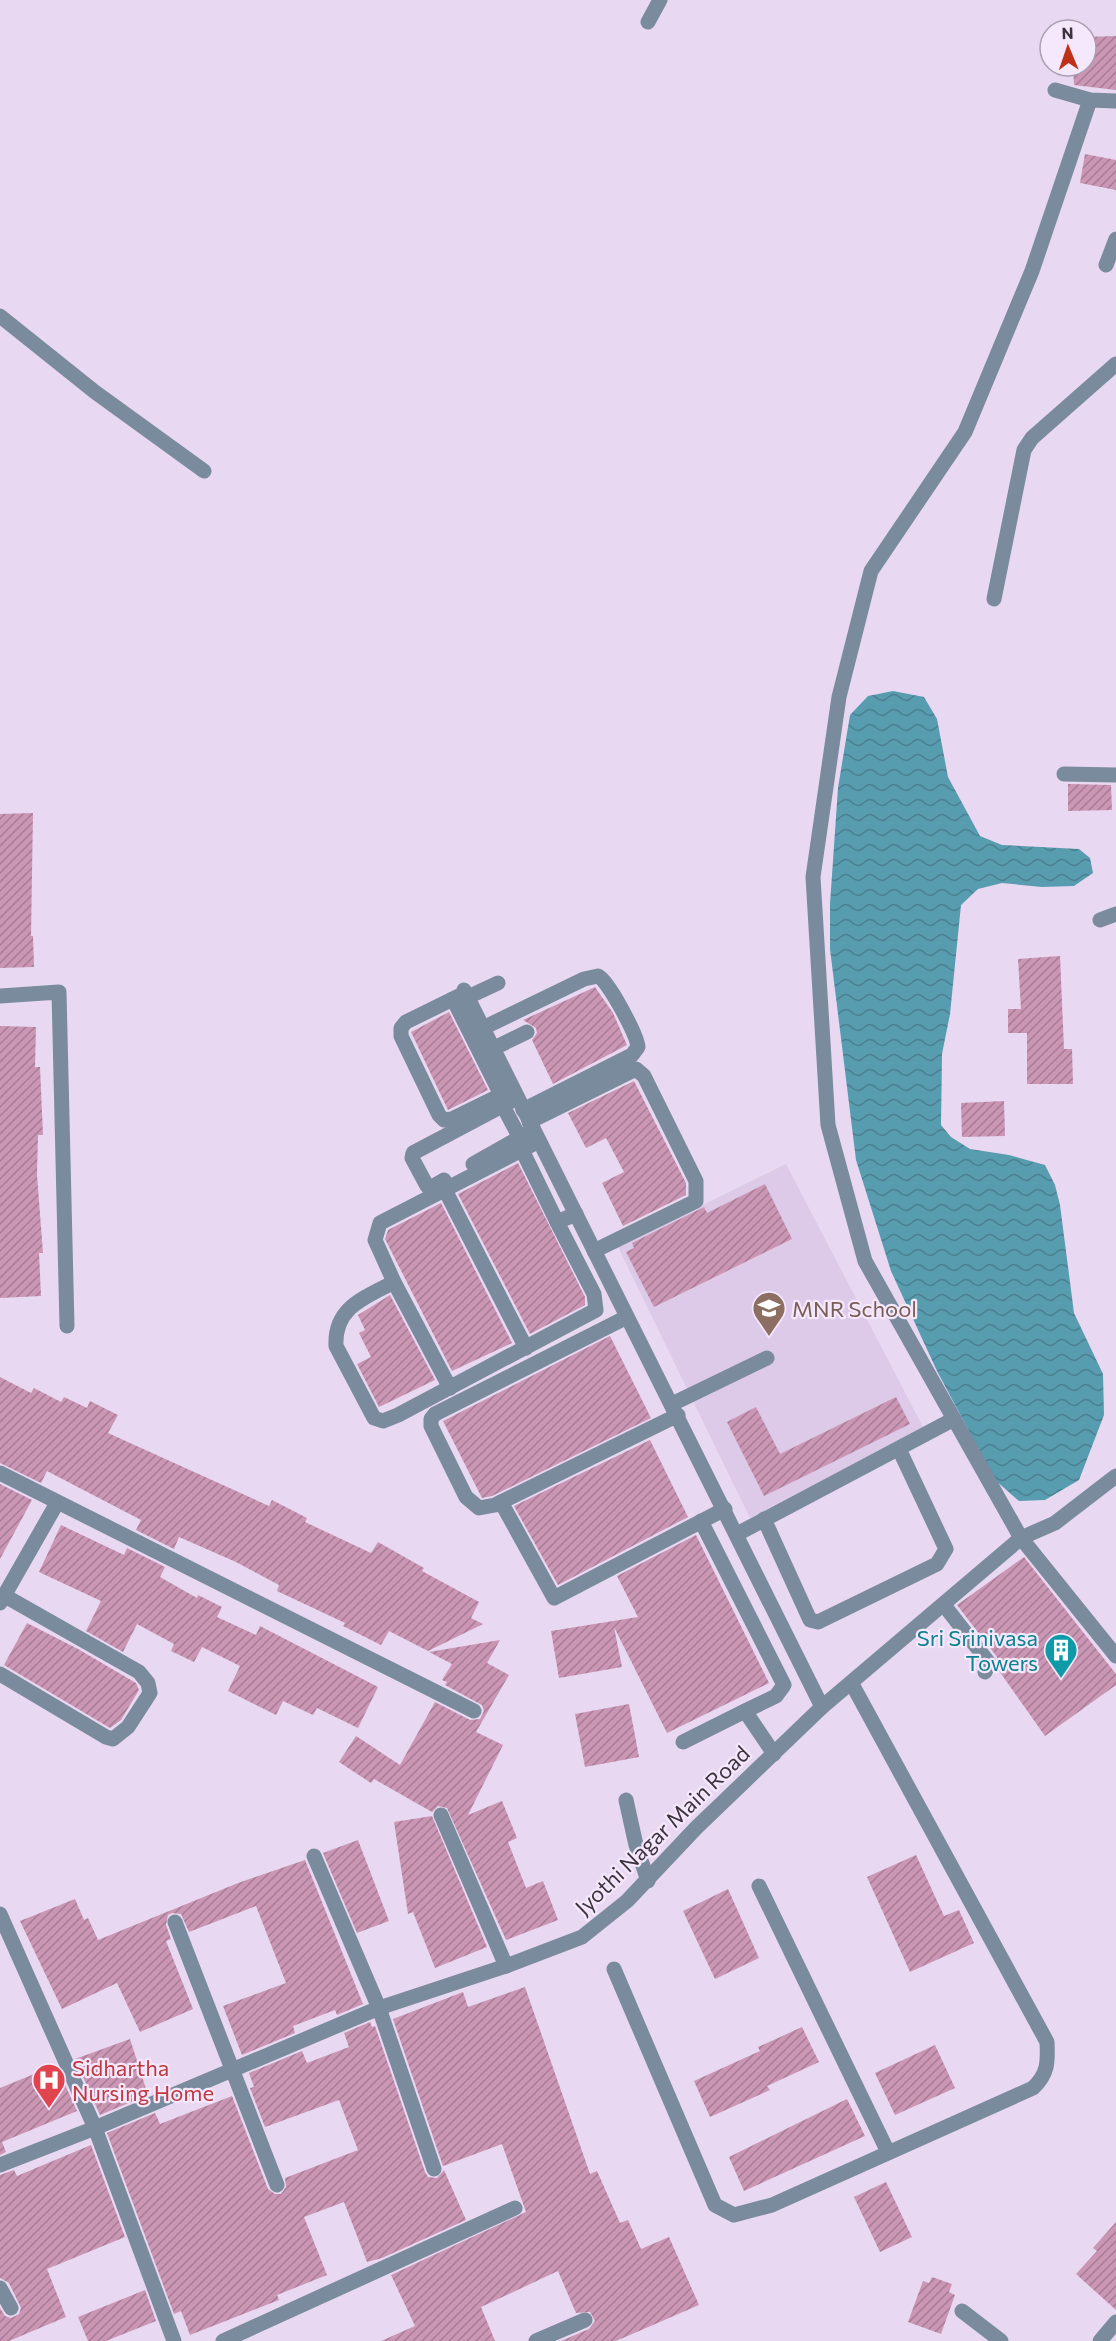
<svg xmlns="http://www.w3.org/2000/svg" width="1116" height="2341" font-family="Commissioner,sans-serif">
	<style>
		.built { fill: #ddc9e8 }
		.water { fill: url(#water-waves) }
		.building { fill: url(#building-hatch) }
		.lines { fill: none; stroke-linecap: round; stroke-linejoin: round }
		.minor { stroke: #7a8b9d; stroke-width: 15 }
		.labels { text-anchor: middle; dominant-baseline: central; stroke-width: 4.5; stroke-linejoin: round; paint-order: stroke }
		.education-label { font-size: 22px; fill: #785e54; stroke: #f5e7fc; text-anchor: start }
		.culture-label { font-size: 22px; fill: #0d838f; stroke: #f5e7fc; text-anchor: end }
		.street-label { font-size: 22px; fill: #3b343e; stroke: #f5e7fc }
		.health-label { font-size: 22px; fill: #be3a42; stroke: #f5e7fc; text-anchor: start }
	</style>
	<defs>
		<pattern id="water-waves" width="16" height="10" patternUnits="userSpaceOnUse" patternTransform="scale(1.5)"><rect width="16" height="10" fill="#589caf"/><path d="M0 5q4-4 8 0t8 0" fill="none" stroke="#4a8090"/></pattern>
		<pattern id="building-hatch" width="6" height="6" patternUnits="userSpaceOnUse" patternTransform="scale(1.5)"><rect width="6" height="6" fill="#cb96b4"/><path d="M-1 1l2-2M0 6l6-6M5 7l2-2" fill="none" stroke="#a67b94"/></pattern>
	</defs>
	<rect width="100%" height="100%" fill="#e9d8f2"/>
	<polygon class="built" points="786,1164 923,1427 750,1518 618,1247"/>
	<polygon class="water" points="893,691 924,697 937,719 948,777 980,836 1002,845 1079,849 1090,858 1093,873 1074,886 1042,887 1002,883 978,889 961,905 950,1014 942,1054 941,1125 951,1137 970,1149 1009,1155 1045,1165 1055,1185 1060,1205 1074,1313 1103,1374 1104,1415 1079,1480 1045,1500 1019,1501 995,1480 937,1371 891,1271 856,1160 830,949 830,904 838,788 850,715 868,696"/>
	<g class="building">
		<polygon points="1116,36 1116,90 1074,85 1073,66 1086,66 1086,37"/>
		<polygon points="1085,154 1116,160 1116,190 1080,183"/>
		<polygon points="1068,784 1111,785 1112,810 1068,811"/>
		<polygon points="33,813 31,936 33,936 34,967 0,968 0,814"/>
		<polygon points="1060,956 1064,1049 1072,1049 1073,1084 1027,1084 1027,1033 1008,1033 1008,1009 1021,1009 1018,959"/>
		<polygon points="595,987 613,1013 627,1045 553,1084 532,1040 537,1033 536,1028 523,1020"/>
		<polygon points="449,1012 488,1090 448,1110 411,1032"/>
		<polygon points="0,1026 36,1027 35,1067 40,1067 43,1135 38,1135 37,1175 43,1253 39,1253 41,1296 0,1298"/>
		<polygon points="634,1081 686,1183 686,1195 623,1226 602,1183 624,1172 606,1138 586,1148 568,1113"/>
		<polygon points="1004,1101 1005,1136 962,1137 961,1103"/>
		<polygon points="518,1163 585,1297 585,1305 530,1334 458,1194"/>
		<polygon points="765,1184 792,1239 654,1307 626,1252 634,1248 632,1243 704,1207 707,1213"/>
		<polygon points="441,1203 512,1343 452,1371 385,1239 388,1230"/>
		<polygon points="390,1295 435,1380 379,1407 357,1364 371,1357 359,1333 365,1330 358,1315"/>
		<polygon points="610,1336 651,1418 492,1496 482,1498 443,1421"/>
		<polygon points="0,1377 31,1393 34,1388 61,1402 64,1397 87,1408 90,1401 118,1415 108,1433 269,1506 272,1500 307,1518 305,1522 371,1553 378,1542 424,1568 422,1571 479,1602 471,1618 483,1624 428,1651 389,1631 381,1645 343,1626 345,1623 277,1591 279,1585 236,1562 179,1537 174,1549 136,1530 141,1520 47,1471 41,1483 0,1463"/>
		<polygon points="896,1397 910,1424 764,1496 727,1422 756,1407 780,1454"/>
		<polygon points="650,1440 688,1517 558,1585 514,1506"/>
		<polygon points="0,1484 32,1500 0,1559"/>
		<polygon points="61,1525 124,1555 127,1548 165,1567 160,1577 197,1598 198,1595 222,1607 217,1617 256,1635 260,1626 378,1687 358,1728 317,1708 313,1715 283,1701 276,1715 228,1691 240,1666 202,1647 194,1662 171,1651 174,1644 137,1624 123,1652 86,1631 101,1601 39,1572"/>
		<polygon points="696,1535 769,1683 667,1733 614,1627 622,1667 559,1678 551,1631 638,1617 617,1576"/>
		<polygon points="1024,1557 1116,1674 1116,1685 1045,1736 997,1668 997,1657 957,1605"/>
		<polygon points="27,1623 78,1649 136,1683 139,1690 121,1720 110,1728 4,1665"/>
		<polygon points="500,1640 487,1663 509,1675 476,1732 503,1745 468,1815 502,1801 517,1838 508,1842 526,1888 543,1881 558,1920 506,1940 447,1808 438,1806 432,1812 374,1779 371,1783 339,1762 356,1736 400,1765 435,1702 470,1720 480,1719 484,1711 482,1705 445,1685 447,1682 442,1680 452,1664 429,1652"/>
		<polygon points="629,1704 639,1757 585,1767 575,1714"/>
		<polygon points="432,1816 487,1947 435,1968 413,1912 408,1914 394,1822"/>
		<polygon points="358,1840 389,1921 357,1933 323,1853"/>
		<polygon points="916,1855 944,1916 959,1910 974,1943 910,1972 867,1877"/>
		<polygon points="305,1860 363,2004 337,2015 335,2010 293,2026 295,2033 242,2055 223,2006 286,1983 256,1906 189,1932 181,1914 172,1913 168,1915 166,1925 171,1939 166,1941 193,2009 140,2032 117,1983 62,2009 20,1921 75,1899 84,1920 88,1918 98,1940 238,1883"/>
		<polygon points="728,1889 759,1958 715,1979 683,1911"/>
		<polygon points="525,1987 590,2174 597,2171 620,2223 628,2220 641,2249 669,2237 699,2305 616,2341 561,2341 589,2329 595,2321 590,2312 576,2313 558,2271 481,2307 495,2341 381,2341 415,2326 391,2275 526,2212 502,2144 443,2166 393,2019 463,1992 468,2007"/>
		<polygon points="370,2022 372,2027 375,2026 425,2172 428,2177 437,2178 444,2170 466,2220 382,2258 367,2262 344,2202 304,2217 327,2275 277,2295 279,2300 190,2335 181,2311 174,2314 107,2133 155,2113 160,2124 232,2096 268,2189 275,2194 281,2194 286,2187 285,2178 358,2150 339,2100 265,2127 250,2088 254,2087 249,2073 302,2051 307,2063 349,2047 344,2033"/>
		<polygon points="802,2027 819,2062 767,2086 770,2090 710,2117 694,2081 760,2051 758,2047"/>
		<polygon points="130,2039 148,2095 100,2115 75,2059"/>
		<polygon points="935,2045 955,2088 895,2115 875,2073"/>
		<polygon points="56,2065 77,2111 2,2142 6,2152 0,2155 0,2088"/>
		<polygon points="847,2099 865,2136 744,2191 729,2157"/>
		<polygon points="91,2145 125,2237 47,2269 66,2317 9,2341 0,2341 0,2308 5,2316 11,2318 19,2314 21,2308 9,2283 0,2278 0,2175 14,2170 17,2176"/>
		<polygon points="886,2182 912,2237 880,2252 854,2197"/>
		<polygon points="1116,2222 1116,2310 1076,2274 1097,2251 1093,2248"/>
		<polygon points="932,2277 952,2284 949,2292 955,2295 941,2334 908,2322 923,2281 929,2283"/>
		<polygon points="145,2290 156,2321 106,2341 88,2341 78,2317"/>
	</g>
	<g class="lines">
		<g class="minor">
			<polyline points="648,22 660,0"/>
			<polyline points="1055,90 1090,100 1116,101"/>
			<polyline points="1090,100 1032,271 965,432 871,571 839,697 813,877 828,1125 865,1261 1021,1538 1116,1656"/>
			<polyline points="1106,265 1116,239"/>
			<polyline points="0,316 95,392 204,471"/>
			<polyline points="994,599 1024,450 1032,438 1116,364"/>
			<polyline points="1064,774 1116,775"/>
			<polyline points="1100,920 1116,914"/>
			<polyline points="464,990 822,1707"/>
			<polyline points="465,993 406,1022 401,1028 401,1036 439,1115 444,1120 452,1119 513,1089"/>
			<polyline points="0,996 59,992 67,1326"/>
			<polyline points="468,997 498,983"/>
			<polyline points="453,999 501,1095"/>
			<path d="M483,1028L584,979L598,976C608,980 637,1035 638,1047L632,1055L523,1110"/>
			<polyline points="486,1052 527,1032"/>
			<polyline points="503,1106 520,1138"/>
			<polyline points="529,1122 636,1069 644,1076 696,1181 696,1201 594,1251"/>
			<path d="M539,1141L380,1223L375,1240L394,1282C365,1298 334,1307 336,1346L374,1418L383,1421L398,1415L596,1310L594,1294L557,1222L576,1214"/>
			<polyline points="522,1150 557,1222"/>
			<polyline points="473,1164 533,1130"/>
			<polyline points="444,1180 432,1187 427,1186 412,1158 413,1153 517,1098"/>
			<polyline points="445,1190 526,1348"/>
			<polyline points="394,1282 450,1388"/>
			<polyline points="627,1317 435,1414 431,1419 431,1426 466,1497 479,1508 495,1505 678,1415"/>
			<polyline points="672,1404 767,1358"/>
			<polyline points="0,1473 474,1711"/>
			<polyline points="501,1502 554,1598 725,1509"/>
			<polyline points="764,1519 810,1620 818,1622 937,1564 946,1549 899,1449"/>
			<polyline points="701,1521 784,1685 776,1696 745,1711 774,1754"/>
			<polyline points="737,1534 954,1419"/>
			<polyline points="0,1603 57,1503"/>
			<polyline points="944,1605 989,1663 985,1672"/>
			<polyline points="0,1674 106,1737 113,1739 128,1727 150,1693 148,1683 139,1672 5,1596"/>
			<polyline points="683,1742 745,1711"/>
			<polyline points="626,1800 636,1845 648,1881"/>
			<polyline points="441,1815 506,1966"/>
			<polyline points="314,1856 379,2008 434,2169"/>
			<polyline points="759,1886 888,2152"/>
			<polyline points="0,1914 95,2128 174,2341"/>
			<polyline points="175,1922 277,2185"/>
			<path d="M614,1969L715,2205L734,2215L772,2205L1033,2088C1048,2074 1048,2062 1047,2042L852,1684"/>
			<polyline points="0,2165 95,2128 379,2008 506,1966 582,1937 627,1901 696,1828 822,1707 1021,1538 1055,1523 1116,1476"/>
			<polyline points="0,2288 11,2308"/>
			<polyline points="962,2311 1001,2341"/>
			<polyline points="223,2341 515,2208"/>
			<polyline points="536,2341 585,2320"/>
			<polyline points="1100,2341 1116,2322"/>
		</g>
	</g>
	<defs>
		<symbol id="school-pin" viewBox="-11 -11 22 30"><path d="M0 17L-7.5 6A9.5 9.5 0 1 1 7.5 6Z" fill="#8d6e63" stroke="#f5e7fc"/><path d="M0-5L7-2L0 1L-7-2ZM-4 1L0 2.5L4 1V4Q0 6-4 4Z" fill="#fff"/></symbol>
		<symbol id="building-pin" viewBox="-11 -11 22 30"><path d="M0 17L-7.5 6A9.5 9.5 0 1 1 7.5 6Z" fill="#0f9aa8" stroke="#f5e7fc"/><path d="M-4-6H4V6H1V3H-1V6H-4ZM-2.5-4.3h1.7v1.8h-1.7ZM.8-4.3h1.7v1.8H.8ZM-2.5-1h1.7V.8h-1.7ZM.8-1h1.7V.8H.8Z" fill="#fff"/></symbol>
		<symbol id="hospital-pin" viewBox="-11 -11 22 30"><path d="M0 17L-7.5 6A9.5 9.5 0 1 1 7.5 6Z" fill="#e0444e" stroke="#f5e7fc"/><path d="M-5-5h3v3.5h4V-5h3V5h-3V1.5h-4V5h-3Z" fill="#fff"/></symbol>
	</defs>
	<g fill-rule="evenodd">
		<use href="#school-pin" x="750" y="1289" width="38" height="52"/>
		<use href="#building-pin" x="1042" y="1631" width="38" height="52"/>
		<use href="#hospital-pin" x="30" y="2061" width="38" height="52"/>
	</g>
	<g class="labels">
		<g class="education-label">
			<text x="792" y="1308">MNR School</text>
		</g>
		<g class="culture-label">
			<text x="1038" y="1637">Sri Srinivasa<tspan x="1038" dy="25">Towers</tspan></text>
		</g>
		<g class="street-label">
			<text transform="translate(662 1830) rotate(-44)">Jyothi Nagar Main Road</text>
		</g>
		<g class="health-label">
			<text x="72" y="2067">Sidhartha<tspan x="72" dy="25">Nursing Home</tspan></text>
		</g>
	</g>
	<g transform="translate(1068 48) rotate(358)"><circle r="28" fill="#f5e7fc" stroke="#ab9fb0" stroke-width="1.5"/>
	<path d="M0-4.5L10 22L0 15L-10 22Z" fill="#bd3118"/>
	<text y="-9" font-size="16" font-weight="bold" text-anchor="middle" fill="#3b343e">N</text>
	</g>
</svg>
